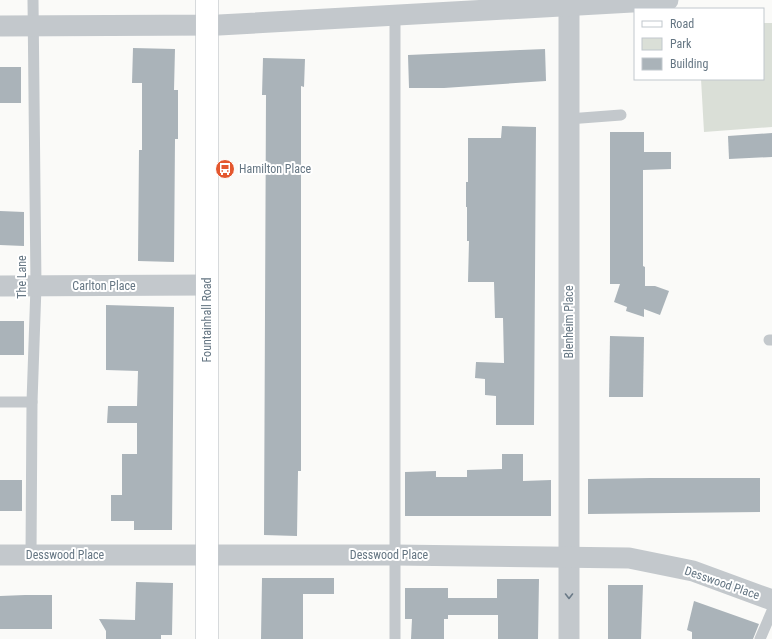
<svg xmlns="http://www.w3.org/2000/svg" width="772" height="639" font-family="'Roboto Condensed',sans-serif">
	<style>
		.green { fill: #dadfd7 }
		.building { fill: #aab3b9 }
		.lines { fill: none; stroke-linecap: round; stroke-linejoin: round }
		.secondary-casing { stroke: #b3babf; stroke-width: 23 }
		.lane { stroke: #c3c8cc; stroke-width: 11 }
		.street { stroke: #c3c8cc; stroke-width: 21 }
		.secondary { stroke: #fff; stroke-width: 22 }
		.oneway { stroke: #6a7a87 }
		.labels { text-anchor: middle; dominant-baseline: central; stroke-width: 4; stroke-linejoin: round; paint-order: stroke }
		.poi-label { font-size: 12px; fill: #657683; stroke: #fff; text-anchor: start }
		.street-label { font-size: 12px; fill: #657683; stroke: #fff }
	</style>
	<rect width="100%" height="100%" fill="#fafaf8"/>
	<polygon class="green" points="763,23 772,23 772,127 704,132 701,79 763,79"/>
	<g class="building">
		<polygon points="133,48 175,49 174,90 178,90 178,139 175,139 174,262 138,261 139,150 142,150 142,83 132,83"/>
		<polygon points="545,49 546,81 444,88 409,88 408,55"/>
		<polygon points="263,58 305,59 304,87 301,86 301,471 298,471 297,536 264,535 266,95 262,95"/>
		<rect x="0" y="67" width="21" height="36"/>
		<polygon points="502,126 536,127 534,425 496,425 496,396 485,395 485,379 475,378 476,362 504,363 503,318 495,318 494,282 468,282 469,241 467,241 467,207 466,207 466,182 468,182 468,138 501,138"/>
		<polygon points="610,132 644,132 644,152 671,152 671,169 643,170 643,266 645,267 645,286 655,286 669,291 660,315 644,309 644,317 626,311 627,307 614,302 620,284 610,284"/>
		<polygon points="772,133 772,157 729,159 728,136"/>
		<polygon points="0,211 24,212 24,246 0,245"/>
		<polygon points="106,305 174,307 172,530 134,530 134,521 111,521 111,495 122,495 122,454 137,454 137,423 107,423 108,406 137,406 138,371 106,370"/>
		<rect x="0" y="321" width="24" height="34"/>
		<polygon points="610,336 644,337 643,397 609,397"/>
		<polygon points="502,454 523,454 523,481 551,480 551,516 405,516 405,472 436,471 436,477 467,477 467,470 502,469"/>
		<polygon points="650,478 760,478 760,512 588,514 588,479"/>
		<rect x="0" y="480" width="22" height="31"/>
		<polygon points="262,578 334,578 334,594 303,594 303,639 261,639"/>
		<polygon points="497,579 539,579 538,639 498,639 498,615 448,615 448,619 444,619 444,639 411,639 412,619 405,619 405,588 448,588 448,598 497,598"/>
		<polygon points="136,582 173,583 172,635 161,635 161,639 106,639 106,631 99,619 135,620"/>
		<polygon points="608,585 643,585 641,639 608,639"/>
		<polygon points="25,595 52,595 52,629 0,629 0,596"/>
		<polygon points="694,601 759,624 753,639 692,639 692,632 687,630"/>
	</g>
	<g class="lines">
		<defs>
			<polyline id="secondary" points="207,639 207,0"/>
		</defs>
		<use href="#secondary" class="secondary-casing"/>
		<g class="lane">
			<polyline points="395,16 395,639"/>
			<polyline points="568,119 621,115"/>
			<polyline points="769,340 772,340"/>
			<polyline points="0,402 32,402"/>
			<polyline points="31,555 32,402 36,286 33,0"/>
			<polyline points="760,639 772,611"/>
		</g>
		<g class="street">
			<polyline points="569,5 569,639"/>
			<polyline points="0,26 219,25 668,0"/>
			<polyline points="0,286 207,285"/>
			<polyline points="0,555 396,555 629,558 693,571 772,600"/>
		</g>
		<use href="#secondary" class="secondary"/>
	</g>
	<defs><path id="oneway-chevron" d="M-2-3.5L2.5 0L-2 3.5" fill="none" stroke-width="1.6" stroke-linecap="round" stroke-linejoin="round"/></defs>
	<use class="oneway" href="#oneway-chevron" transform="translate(569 596) rotate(90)"/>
	<defs>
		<symbol id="bus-disc" viewBox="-11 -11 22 22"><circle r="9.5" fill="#e4572e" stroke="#fff"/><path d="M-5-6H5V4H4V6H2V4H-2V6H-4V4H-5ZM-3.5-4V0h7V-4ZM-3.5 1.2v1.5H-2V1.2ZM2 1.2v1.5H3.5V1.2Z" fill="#fff"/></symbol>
	</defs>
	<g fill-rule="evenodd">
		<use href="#bus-disc" x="214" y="158" width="22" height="22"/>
	</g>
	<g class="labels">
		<g class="poi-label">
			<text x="239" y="169">Hamilton Place</text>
		</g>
		<g class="street-label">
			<text transform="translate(22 277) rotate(-90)">The Lane</text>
			<text x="104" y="286">Carlton Place</text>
			<text transform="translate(207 320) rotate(-90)">Fountainhall Road</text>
			<text transform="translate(569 322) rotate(-90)">Blenheim Place</text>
			<text x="65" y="555">Desswood Place</text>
			<text x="389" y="555">Desswood Place</text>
			<text transform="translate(722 583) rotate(19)">Desswood Place</text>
		</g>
	</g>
	<rect x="634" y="8" width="130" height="72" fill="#ffffff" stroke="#c1c8cd"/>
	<rect x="642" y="21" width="20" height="6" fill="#ffffff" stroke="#c1c8cd"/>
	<text x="670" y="28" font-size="12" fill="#657683">Road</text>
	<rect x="642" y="38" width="20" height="12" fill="#dadfd7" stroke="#c1c8cd"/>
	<text x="670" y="48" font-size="12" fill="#657683">Park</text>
	<rect x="642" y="58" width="20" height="12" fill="#aab3b9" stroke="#c1c8cd"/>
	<text x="670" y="68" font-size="12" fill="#657683">Building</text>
</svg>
